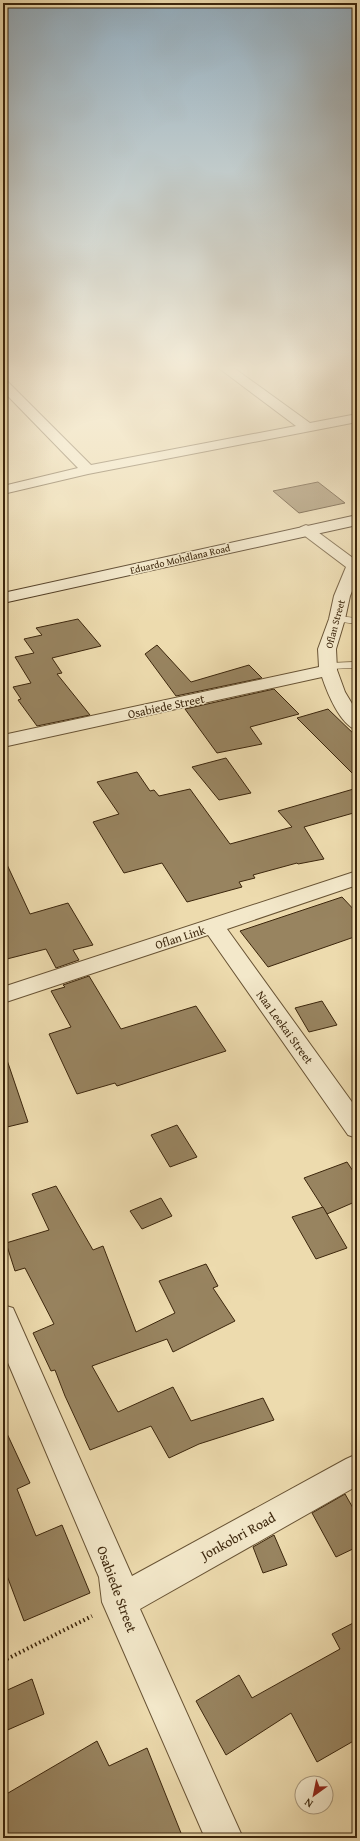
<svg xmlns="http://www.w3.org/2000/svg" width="360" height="1841" font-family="'Gentium Book Plus',serif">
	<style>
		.building { fill: #988460; stroke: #3c260c }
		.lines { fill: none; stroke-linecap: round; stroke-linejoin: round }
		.service-casing { stroke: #685334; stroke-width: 1 }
		.minor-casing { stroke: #685334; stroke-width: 2 }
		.secondary-casing { stroke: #3c260c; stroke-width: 2 }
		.path { stroke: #3c260c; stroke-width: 4; stroke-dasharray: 1.5 3; stroke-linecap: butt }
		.service { fill: #f3e8ca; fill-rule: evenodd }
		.minor { fill: #f3e8ca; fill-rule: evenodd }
		.secondary { fill: #f3e8ca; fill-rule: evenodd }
		.labels { text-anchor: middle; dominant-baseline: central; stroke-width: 3; stroke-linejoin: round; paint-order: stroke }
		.far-street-label { font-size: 10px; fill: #3c260c; stroke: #f3e8ca }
		.street-label { font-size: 12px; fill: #3c260c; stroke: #f3e8ca }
		.near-street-label { font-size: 14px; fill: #3c260c; stroke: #f3e8ca }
	</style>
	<rect width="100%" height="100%" fill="#eddbae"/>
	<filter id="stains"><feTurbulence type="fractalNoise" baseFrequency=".005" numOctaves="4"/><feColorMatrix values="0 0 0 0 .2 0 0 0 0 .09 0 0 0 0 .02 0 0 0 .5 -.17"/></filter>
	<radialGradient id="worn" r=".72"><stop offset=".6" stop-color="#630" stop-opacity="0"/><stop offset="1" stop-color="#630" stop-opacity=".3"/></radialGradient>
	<g class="building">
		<polygon points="318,482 345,503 299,513 273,491"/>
		<polygon points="78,619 101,646 52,658 62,673 57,674 90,715 37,726 18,700 21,699 13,687 31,683 15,657 34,653 24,639 42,635 36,628"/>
		<polygon points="157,645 191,682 249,665 262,678 176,696 145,654"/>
		<polygon points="274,689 299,714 250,727 262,744 217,753 185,709"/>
		<polygon points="328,709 357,737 357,778 297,718"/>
		<polygon points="226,758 251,793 219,800 192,767"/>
		<polygon points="137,772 150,791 154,790 159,796 190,789 230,844 292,827 278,811 357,788 357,812 304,827 324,859 298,864 297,863 253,875 255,878 239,882 242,887 187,902 162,863 124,873 93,822 119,814 97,782"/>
		<polygon points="3,856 30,914 68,903 93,945 73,950 79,960 56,968 46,949 3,960"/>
		<polygon points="342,897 357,913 357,936 268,967 240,931"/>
		<polygon points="89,976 121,1029 196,1006 226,1051 117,1086 115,1083 77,1094 49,1034 71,1027 51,991 65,987 63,985"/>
		<polygon points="322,1001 337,1025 309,1032 295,1008"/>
		<polygon points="3,1060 7,1060 28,1122 3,1128"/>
		<polygon points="177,1125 197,1157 170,1167 151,1135"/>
		<polygon points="347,1162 357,1177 357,1201 327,1214 304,1178"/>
		<polygon points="56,1186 93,1250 103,1246 136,1332 175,1313 159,1281 206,1264 218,1286 213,1288 235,1321 173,1352 167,1339 92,1366 118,1412 173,1387 191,1421 263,1398 274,1420 199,1444 169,1458 151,1426 90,1450 65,1396 55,1370 51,1371 33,1333 54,1324 25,1268 15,1271 6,1243 49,1230 32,1194"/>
		<polygon points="161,1198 172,1216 142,1229 130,1211"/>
		<polygon points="323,1207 347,1248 316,1259 292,1217"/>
		<polygon points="3,1425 30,1483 17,1489 36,1536 62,1525 90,1593 24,1621 3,1565"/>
		<polygon points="345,1494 357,1515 357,1547 336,1557 312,1513"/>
		<polygon points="274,1535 287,1565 263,1573 253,1547"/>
		<polygon points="357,1621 357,1739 317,1762 291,1713 226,1755 196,1701 239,1675 252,1698 340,1649 332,1634"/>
		<polygon points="32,1679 44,1714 3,1732 3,1692"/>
		<polygon points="97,1741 109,1766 147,1748 183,1838 3,1838 3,1796"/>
	</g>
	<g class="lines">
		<defs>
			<g id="service">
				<polygon points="337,616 357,618 357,624 334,621 332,619"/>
				<polygon points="357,662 357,668 328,669 323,666 328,663"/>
			</g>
			<g id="minor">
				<polygon points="216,366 231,366 310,423 357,414 357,422 88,474 3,494 3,486 78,468 3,391 3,380 7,381 91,465 296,426"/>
				<path d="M306,525L311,527L357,561V579L350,596L345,619L336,649L337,670L345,692L357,712V730C340,725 327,692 322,677L3,747V735L319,667L318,649L329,619L334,596L346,567L301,533L298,530L301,527Z"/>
				<polygon points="357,871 357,885 227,929 357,1109 357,1138 348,1135 208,935 3,1003 3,987"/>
				<polygon points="3,1305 13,1308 17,1317 132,1576 346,1459 357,1454 357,1486 140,1609 243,1838 205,1838 102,1602 99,1577 3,1351"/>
			</g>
			<polygon id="secondary" points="357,515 357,525 3,603 3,593"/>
		</defs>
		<use href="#service" class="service-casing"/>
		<use href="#minor" class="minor-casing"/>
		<use href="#secondary" class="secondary-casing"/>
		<polyline class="path" points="3,1661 92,1616"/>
		<use href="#service" class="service"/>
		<use href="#minor" class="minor"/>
		<use href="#secondary" class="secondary"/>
	</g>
	<linearGradient id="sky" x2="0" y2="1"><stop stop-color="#92abbb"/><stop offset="0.59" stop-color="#f7efdb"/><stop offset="1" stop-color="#f7efdb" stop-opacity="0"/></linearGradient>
	<rect width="360" height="624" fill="url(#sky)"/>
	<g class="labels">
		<g class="far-street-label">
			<text transform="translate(180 559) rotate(-13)">Eduardo Mohdlana Road</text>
			<text transform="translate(335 624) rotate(-75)">Oflan Street</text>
		</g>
		<g class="street-label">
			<text transform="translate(166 706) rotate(-12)">Osabiede Street</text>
			<text transform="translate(180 937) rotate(-18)">Oflan Link</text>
			<text transform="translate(285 1027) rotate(54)">Naa Leekai Street</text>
		</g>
		<g class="near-street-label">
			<text transform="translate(238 1536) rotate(-29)">Jonkobri Road</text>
			<text transform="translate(117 1589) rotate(70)">Osabiede Street</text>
		</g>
	</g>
	<rect width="360" height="1841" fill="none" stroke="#eddbae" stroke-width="16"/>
	<rect x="4" y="4" width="352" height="1833" fill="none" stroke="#3c260c" stroke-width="2"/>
	<rect x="8" y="8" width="344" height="1825" fill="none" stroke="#3c260c"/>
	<g transform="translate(314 1795) rotate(213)"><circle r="19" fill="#f3e8ca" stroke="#aa9a7e"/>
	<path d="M0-3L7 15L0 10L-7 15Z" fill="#8f2418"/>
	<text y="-6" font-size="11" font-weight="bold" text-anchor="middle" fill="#3c260c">N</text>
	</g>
	<rect width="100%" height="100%" filter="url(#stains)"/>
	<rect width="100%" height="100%" fill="url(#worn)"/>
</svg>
